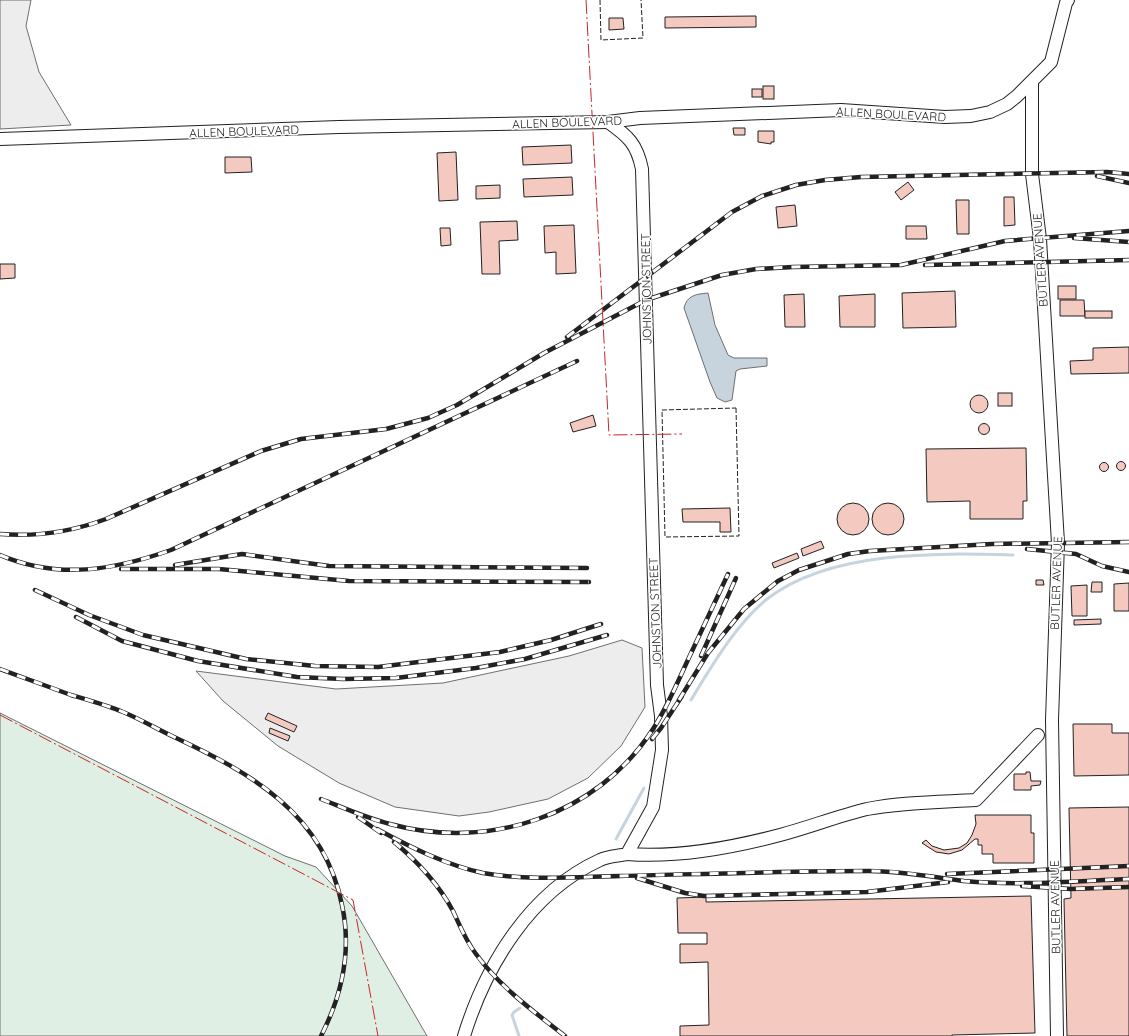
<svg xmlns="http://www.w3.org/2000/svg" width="1129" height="1036" font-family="Quicksand,sans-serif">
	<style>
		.green { fill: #e0efe3; stroke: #6f6f6f }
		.parking { fill: #ededed; stroke: #6f6f6f }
		.water { fill: #c7d3dd; stroke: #6f6f6f }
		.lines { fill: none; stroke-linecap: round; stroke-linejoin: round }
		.stream { stroke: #c7d3dd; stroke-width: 3 }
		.building { fill: #f3c9c0; stroke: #222 }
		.minor-casing { stroke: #222; stroke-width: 14 }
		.minor { stroke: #fff; stroke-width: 12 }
		.rail-casing { stroke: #222; stroke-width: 4.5 }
		.rail { stroke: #fff; stroke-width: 3; stroke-dasharray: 9; stroke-linecap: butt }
		.fence { stroke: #222; stroke-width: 1; stroke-dasharray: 5 2; stroke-linecap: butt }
		.power { stroke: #c62828; stroke-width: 1; stroke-dasharray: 14 3 2 3; stroke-linecap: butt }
		.labels { text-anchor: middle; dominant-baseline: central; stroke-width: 3; stroke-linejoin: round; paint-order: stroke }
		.street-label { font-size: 12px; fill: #222; stroke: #fff }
	</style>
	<rect width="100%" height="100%" fill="#fff"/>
	<polygon class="green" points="0,713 285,856 316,867 352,906 427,1036 0,1036"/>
	<g class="parking">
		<polygon points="0,0 31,0 26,26 39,72 71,125 0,129"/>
		<polygon points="622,640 642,648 645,707 621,746 588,778 548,799 489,812 459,816 395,807 339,783 278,746 223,701 196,671 336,689 443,683 569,656"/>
	</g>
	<path class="water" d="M708,293L715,325L728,355L734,358H767V366L740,369L736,371L732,400L725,402L717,398L710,382L684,308C687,295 697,294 708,293Z"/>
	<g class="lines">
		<g class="stream">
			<path d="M691,700C711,667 736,624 767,599C830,550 937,553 1013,555"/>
			<polyline points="616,839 644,788"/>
			<polyline points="519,1036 512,1015 514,1012 520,1008"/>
		</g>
	</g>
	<g class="building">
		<polygon points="756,16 756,27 665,28 665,17"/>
		<polygon points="609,18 623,18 624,29 609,30"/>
		<rect x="763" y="86" width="11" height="13"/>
		<rect x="752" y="89" width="10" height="8"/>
		<polygon points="733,128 745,128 745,135 734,135"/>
		<polygon points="758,131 774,131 774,142 771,142 771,144 758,142"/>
		<polygon points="571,145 572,163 523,165 522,147"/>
		<polygon points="456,152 458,200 439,201 437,153"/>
		<polygon points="225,157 251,157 252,172 225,173"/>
		<polygon points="572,177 573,195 524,197 523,179"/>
		<polygon points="908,182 914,190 901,200 895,192"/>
		<polygon points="500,185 500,198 476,199 476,186"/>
		<polygon points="1004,197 1014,197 1015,225 1004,226"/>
		<polygon points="956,200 969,200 969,234 957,234"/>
		<polygon points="795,205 797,226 778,228 776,207"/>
		<polygon points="517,221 518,240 499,241 500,274 482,274 480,222"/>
		<polygon points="574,225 576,273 556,274 556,252 545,253 544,226"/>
		<polygon points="906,226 926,226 927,239 906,239"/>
		<polygon points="440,228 450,228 451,245 441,246"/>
		<polygon points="0,264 15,264 15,278 0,279"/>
		<rect x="1058" y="286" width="18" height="13"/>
		<polygon points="955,291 956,327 903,328 902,293"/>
		<polygon points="804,294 805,327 785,327 784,295"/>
		<polygon points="875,294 875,327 840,327 839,296"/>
		<polygon points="1060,300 1084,300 1085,316 1060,316"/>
		<rect x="1085" y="311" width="27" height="7"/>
		<polygon points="1129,347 1129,373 1071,374 1070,361 1093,360 1093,348"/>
		<rect x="998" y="393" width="14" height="13"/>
		<circle cx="979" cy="404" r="9"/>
		<polygon points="593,415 596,426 573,432 570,423"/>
		<circle cx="984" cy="429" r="5.5"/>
		<polygon points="1026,448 1027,501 1023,501 1023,519 970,519 970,501 927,502 926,449"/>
		<circle cx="1121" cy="466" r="4.5"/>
		<circle cx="1104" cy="467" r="4.5"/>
		<circle cx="888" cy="519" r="16"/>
		<circle cx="853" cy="519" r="16"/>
		<polygon points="730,508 731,532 720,532 720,522 683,522 682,509"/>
		<polygon points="821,541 824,548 803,556 801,549"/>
		<polygon points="797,553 799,558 774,568 772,563"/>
		<polygon points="1036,580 1043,580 1044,585 1036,585"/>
		<polygon points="1092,582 1102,582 1102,592 1091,592"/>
		<polygon points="1129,583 1129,611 1114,611 1114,584"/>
		<polygon points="1087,585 1087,616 1072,616 1071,586"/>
		<polygon points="1101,619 1101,624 1074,625 1074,620"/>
		<polygon points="268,713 297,726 294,732 265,719"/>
		<polygon points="1073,724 1112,724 1112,733 1129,733 1129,775 1074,776"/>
		<polygon points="270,728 290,736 288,741 269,733"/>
		<polygon points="1026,772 1030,772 1031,781 1041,781 1040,785 1031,786 1031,790 1014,790 1014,774 1026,774"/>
		<polygon points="1129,807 1129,1036 1067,1036 1064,899 1071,898 1069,808"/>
		<polygon points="975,815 1031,815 1031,833 1034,833 1034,863 993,863 993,854 982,854 982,845 978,845 978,839 975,839 962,850 949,854 936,852 922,843 926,840 932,846 944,850 959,848 967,843 972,835 976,824"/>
		<polygon points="1031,896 1035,1033 952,1035 952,1036 680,1036 680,1026 709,1025 708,962 680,963 680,944 707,944 707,933 678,933 677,898 706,897 706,902"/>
	</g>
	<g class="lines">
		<defs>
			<g id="minor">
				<polyline points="1032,83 1032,174 1040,239 1058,543 1052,720 1057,1036"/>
				<polyline points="0,139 339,127 608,122 640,118 841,110 945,117 971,116 990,112 1007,104 1017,96 1051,62 1066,3 1068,0"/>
				<path d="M627,854C678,858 731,848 780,835C810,827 838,816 867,809C903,802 940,802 976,800L1038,735"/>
				<path d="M464,1036C486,965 530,892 600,860C608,856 619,856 627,854L653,807L662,750L661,716L657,685L642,169C637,144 628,136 608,122"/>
			</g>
		</defs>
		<use href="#minor" class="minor-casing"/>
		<use href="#minor" class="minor"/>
		<defs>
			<g id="rail">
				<polyline points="1097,176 1129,183"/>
				<polyline points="1074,238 1129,242"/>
				<polyline points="925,265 1129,260"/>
				<polyline points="567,337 732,212 762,196 796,185 825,180 861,177 1107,172 1129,174"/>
				<path d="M0,534C37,537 71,532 106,519L261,451L301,439L386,429L428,418L457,405L544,353L646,300L722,275L756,269L793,267L901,265L1005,241L1129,231"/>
				<polyline points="1027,549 1076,554 1102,566 1129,572"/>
				<path d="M0,555C59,580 114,570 171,550L577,361"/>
				<polyline points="175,565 242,554 329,566 587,568"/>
				<polyline points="121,569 219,569 349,581 589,582"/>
				<polyline points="35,590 89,615 143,635 246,659 315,666 378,667 500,652 551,640 601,624"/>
				<polyline points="76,617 122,641 198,661 297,677 343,679 396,678 476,668 525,659 607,635"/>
				<polyline points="701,656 736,578"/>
				<path d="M0,669C24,678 47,686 71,695C88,700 106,705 123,712C140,719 157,729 174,737C251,773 324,814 342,905C352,951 342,995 321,1036"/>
				<polyline points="679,700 708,653 744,609 778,581 799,570 848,554 870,551 992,544 1129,542"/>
				<polyline points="652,739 661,728 682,696"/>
				<path d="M321,799C344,808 366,818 390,824C488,851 597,816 653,729C666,709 676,686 686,664C700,634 714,604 728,574"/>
				<polyline points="358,817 381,833"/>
				<path d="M377,829C410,847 446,865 483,873C528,881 575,877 620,876C703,874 786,871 869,871C901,871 933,877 964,881C1019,886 1075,881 1129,879"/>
				<path d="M394,842C417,861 439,885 453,911C460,926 466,941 476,954C500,987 533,1011 565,1036"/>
				<polyline points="947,874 1129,866"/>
				<polyline points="637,878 685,893 704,896 867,892 948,882"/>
				<polyline points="1022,886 1071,889 1129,887"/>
			</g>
		</defs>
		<use href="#rail" class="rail-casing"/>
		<use href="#rail" class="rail"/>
		<g class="fence">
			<polyline points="600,0 601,40 643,38 641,0"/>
			<polygon points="736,408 739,536 665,537 662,410"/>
		</g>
		<g class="power">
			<polyline points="586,0 609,435 682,434"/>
			<polyline points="0,715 353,900 378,1036"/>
		</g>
	</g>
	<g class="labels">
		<g class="street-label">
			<text transform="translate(891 114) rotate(3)">ALLEN BOULEVARD</text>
			<text transform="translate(567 122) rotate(-2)">ALLEN BOULEVARD</text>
			<text transform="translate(244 131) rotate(-2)">ALLEN BOULEVARD</text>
			<text transform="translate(1040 260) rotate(-94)">BUTLER AVENUE</text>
			<text transform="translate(646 289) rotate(-91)">JOHNSTON STREET</text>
			<text transform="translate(1056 583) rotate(-88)">BUTLER AVENUE</text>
			<text transform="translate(655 613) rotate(-92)">JOHNSTON STREET</text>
			<text transform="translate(1055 907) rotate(-91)">BUTLER AVENUE</text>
		</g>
	</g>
</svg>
